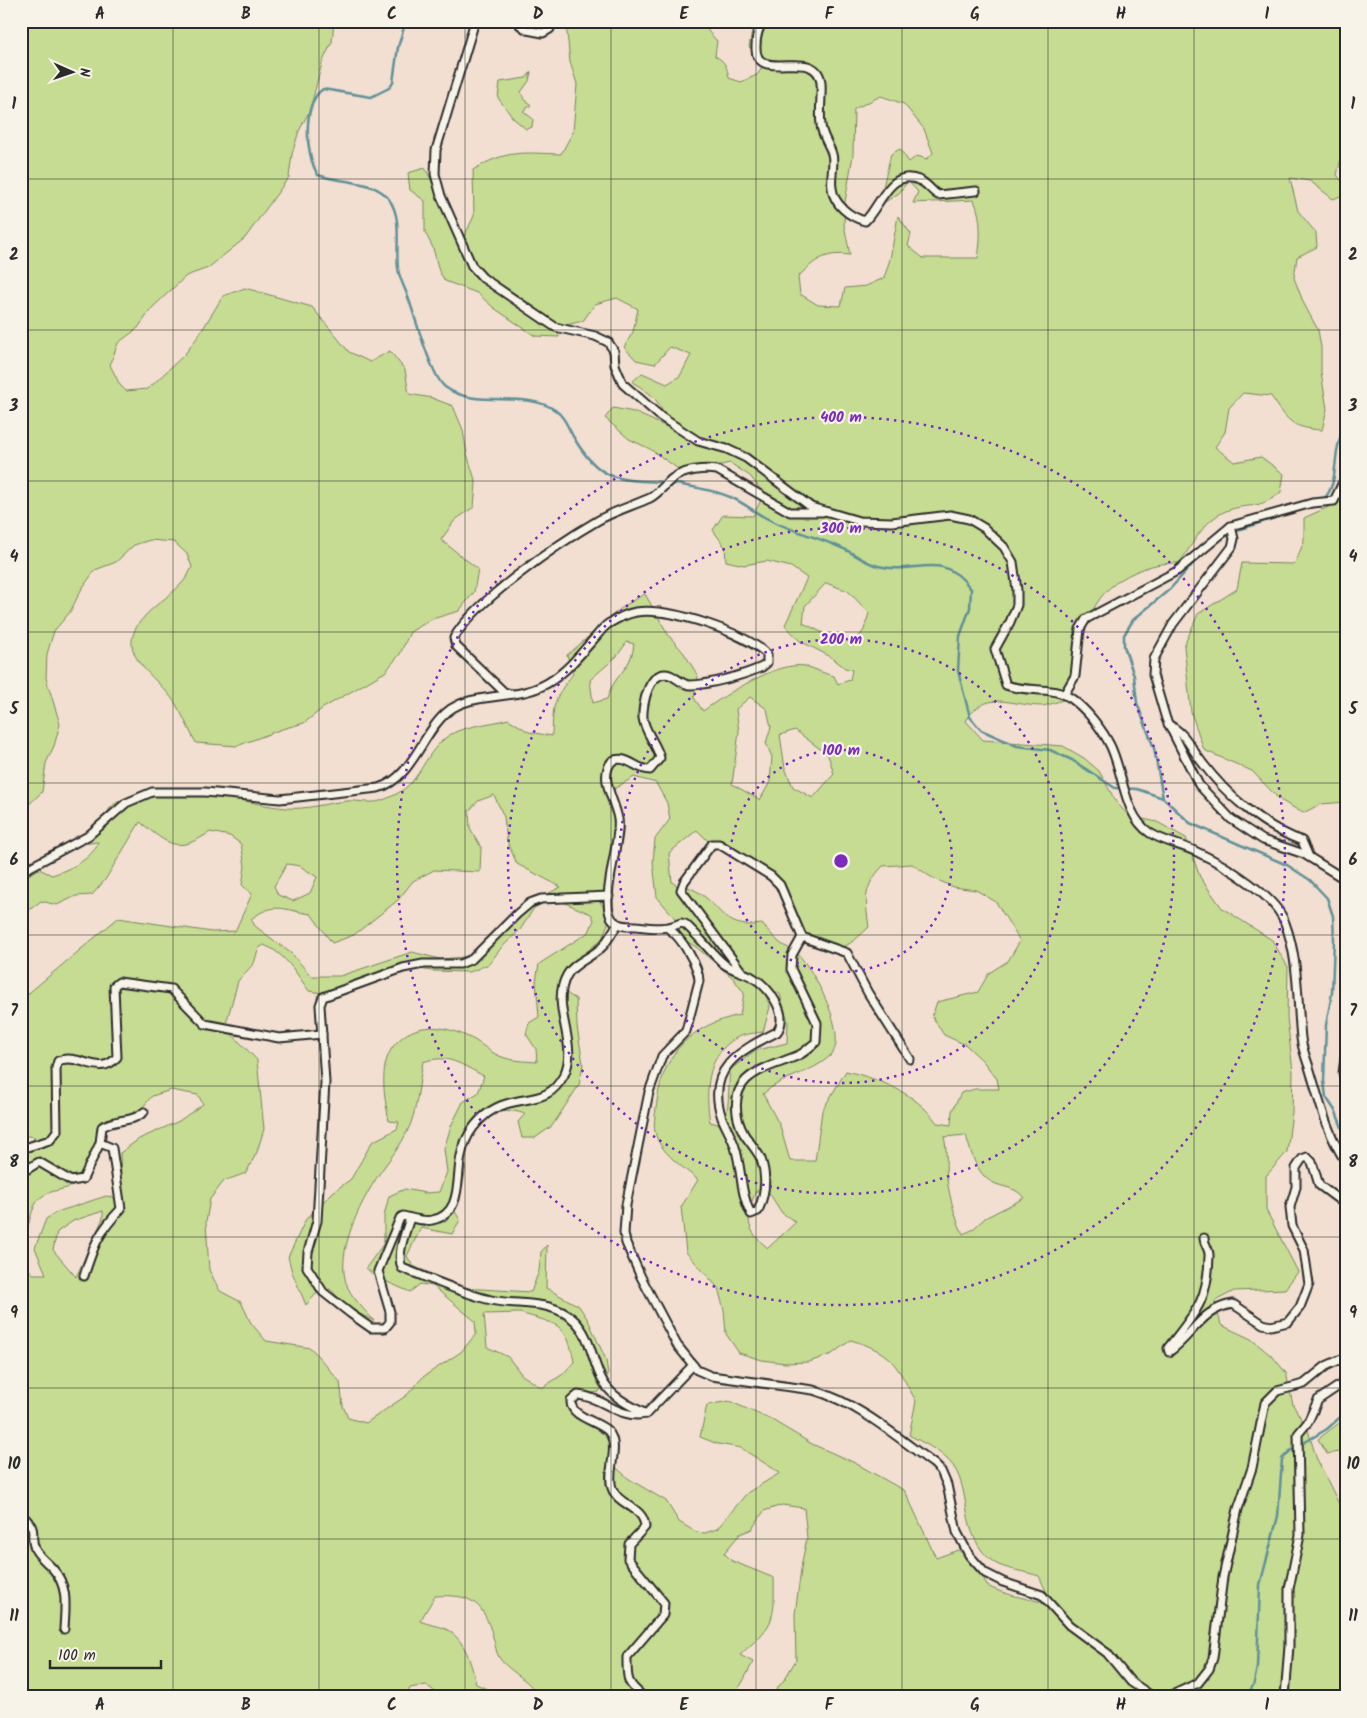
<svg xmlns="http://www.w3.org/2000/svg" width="1367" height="1718" font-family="Kalam,sans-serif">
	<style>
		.green { fill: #c6dc92; stroke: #78845e; fill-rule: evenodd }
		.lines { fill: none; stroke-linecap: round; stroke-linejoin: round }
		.stream { stroke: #609098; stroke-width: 2.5 }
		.street-casing { stroke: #2b2b2b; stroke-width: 11 }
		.street { stroke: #f7f3e8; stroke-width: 7 }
		.grid { fill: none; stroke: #2b2b2b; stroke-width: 1; stroke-opacity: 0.55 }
		.ring { fill: none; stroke: #7b2cbf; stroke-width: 2.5; stroke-dasharray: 2.5 5 }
		.centre { fill: #7b2cbf; stroke: #f7f3e8; stroke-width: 2.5 }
		.ring-label { font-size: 15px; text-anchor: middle; font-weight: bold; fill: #7b2cbf; stroke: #f7f3e8; stroke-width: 4.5; stroke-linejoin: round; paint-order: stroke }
		.neatline { fill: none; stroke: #2b2b2b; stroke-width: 2 }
		.grid-label { font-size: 16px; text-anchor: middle; font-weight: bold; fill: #2b2b2b }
	</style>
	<rect width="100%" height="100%" fill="#f2dfd1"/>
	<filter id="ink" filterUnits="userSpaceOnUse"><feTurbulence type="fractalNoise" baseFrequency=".02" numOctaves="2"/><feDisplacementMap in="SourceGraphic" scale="10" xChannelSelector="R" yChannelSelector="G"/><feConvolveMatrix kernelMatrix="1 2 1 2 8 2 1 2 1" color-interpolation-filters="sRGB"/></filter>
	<g filter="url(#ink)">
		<g class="green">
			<path d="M21,21H334L332,42L322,63L310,110L299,131L292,154L289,177L245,238L208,268L186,276L152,308L138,328L118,343L110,365L120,385L126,391L148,389L185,354L199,335L223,296L245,288L312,307L349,352L370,362L390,351L405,370L409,394L432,398L453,406L463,430L467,454L476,483L474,507L455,520L441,540L478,569L474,592L459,611L432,619L410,632L400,654L385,672L323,708L304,723L282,729L237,746L196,743C189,730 183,715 175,703C157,674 109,654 145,616C161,598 183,590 192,567L187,554L174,542L150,540L134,545L116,562L95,570L81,590L70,612L54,631L47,654L46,678L60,724L54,746L46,763L42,792L21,812Z"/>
			<path d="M562,21H707L708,31L717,41L715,56C725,61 727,67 729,78L741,82L757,75L764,65L758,54L749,47L752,31L757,21H1346V121L1340,129L1342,154L1337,175L1346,187V194L1333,199L1310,181L1290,178L1298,211L1316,233L1317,247L1297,257L1294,278L1304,304L1318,330L1321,347V373L1327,409L1322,430C1291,428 1288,421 1271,396L1243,393L1229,408L1225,432L1215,447L1234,462L1261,457L1284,474L1281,492C1258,511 1250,502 1226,511C1202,521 1194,544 1179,563C1160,563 1152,565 1135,572C1091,592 1089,619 1077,661C1075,669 1069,674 1066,682C1064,687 1064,694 1063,700C1056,702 1047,706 1040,706C1010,705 985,689 966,721L983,740L1063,746L1084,758L1099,771L1116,802L1129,816L1157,822L1186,838L1200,877L1222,908L1272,940L1288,967L1287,1017L1293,1072L1292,1112L1287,1152L1266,1176V1210L1298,1272L1285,1289L1234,1291L1215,1301L1221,1325L1251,1339L1273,1357L1286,1373L1293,1405L1308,1430L1316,1457L1340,1506L1346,1512V1697H770L784,1680L796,1660L795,1614L802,1562L807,1538L804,1508L782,1505L764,1511L752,1529L740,1534L724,1553L732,1561L774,1578C775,1624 773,1625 740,1655L753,1662L741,1685L730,1697H538C532,1681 511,1673 500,1659C496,1653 495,1644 493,1637C483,1601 471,1594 435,1596L420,1621C428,1625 438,1625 446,1629C466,1640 471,1663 476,1684L498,1694V1697H442L426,1685L410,1688L406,1697H21V1154L35,1137L21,1135V1003L30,992L118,918L212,932L235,931L252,894L242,885L245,866L241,844L230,836L210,832C177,854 169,845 140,822L105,880L92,895L76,896L57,905L41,901L28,911L21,928V879L39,869L52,875C68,870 93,859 98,842L75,845C81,841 92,837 97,831C112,812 101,808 129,797C181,778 235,803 286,808C307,810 326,803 346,801C357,800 370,804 380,801C423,787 417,763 444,739C460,725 489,725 508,719L529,732L552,736C553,705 553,699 573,674L567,655C596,632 611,611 645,594L669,636L684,653L698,676L694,698L703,711C725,695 777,661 805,666C814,668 824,674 834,676L838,684L850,680L852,670L845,668L831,657L800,641L785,625L807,578L791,567L767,561L744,565L726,561L725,547L713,530L723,515L753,516L764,494L750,476L730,463L684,473L650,449L629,439L605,418L613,408L634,412L667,427C661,401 654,395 632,382L642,373L667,384L680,376L691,355L670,347L655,364L636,360L624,347L633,332L638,309L617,298L595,304L583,321L557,327L559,337L535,336L494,308L477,293L445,281L439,271L433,248L425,232V201L410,190L408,173L425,168L445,206L458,246L466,258L464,237L474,216L473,170C507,149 523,153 561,154L573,132L577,84L570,62L567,32ZM881,96L904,104L924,129L933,153L927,159L917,156L909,162L900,149L891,154L881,195L885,202L899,193L908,181L918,192L913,203L974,200C982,219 981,238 978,258H923L908,246L911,234L898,216L890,259L884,278L866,286L845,288L841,306L818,305L800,294L798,277C815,260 824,252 850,255L844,225L845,202L853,155L854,109ZM826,583L848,591L869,613L864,630L855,642L835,639L803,623L805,606ZM627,642L634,644C632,670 613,675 607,699L593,703L590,680L617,656ZM750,697L767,709L771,727L766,743L772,757L770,782L760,800L732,784L739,732L736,709ZM795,730L828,755L834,774L813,798L793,787L785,768L780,735ZM634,777L656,783L667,803L670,819L655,839L653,862L657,897L674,917L683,939L696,947L733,978L744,993L740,1015C692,1025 664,1051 657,1101C656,1110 653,1123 655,1132C659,1152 683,1167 698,1180L681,1207L686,1252L718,1288L724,1310L726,1334L739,1353L762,1360L785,1363L809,1362L832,1354L851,1340C894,1353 895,1364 916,1401L909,1435C922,1442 937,1449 948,1460C975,1486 956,1536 995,1563C1004,1569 1028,1572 1039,1576L1052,1604C1029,1599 1008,1596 987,1586L977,1563L958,1550L936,1558L905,1491L855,1463L812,1444L772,1420L729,1401L707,1405L700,1437L718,1444L741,1448L780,1473L747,1493L717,1529L705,1533L696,1532L679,1522L666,1501L629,1479L609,1461L613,1432L602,1422L575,1418L567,1401L576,1395L599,1392L608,1375L606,1360L588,1320L579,1306L546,1288L547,1245L541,1252L539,1271L531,1292L464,1288L413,1266L407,1256L421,1228L452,1234L460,1220L451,1205C469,1186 465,1159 467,1135C489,1116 495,1104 525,1114L518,1122L522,1138H535L552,1126L579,1085L583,1064L577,1027L576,999L569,995L558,983L568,967L602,939L611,916L599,901L609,880L621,835L614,789ZM494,795L504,817L507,841L517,864L561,887L531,902L485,951L464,957L440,959L412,952L340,976H311L292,954L255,926L251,919C275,901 283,910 311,914L332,943L354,935L398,900L413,881L434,870L480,872L481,847L470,828L469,811L478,801ZM697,830L711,844L727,850L781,881L792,902L796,925L808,945C838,954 846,949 869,927C865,899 863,887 883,866L912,864L931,877L953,887L976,890L996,902L1020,941L1008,961L989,973L978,992L937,1002L932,1016L944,1035L966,1045L983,1061L997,1079L999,1089H975L961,1093L952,1111L951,1125L937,1123C916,1093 882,1080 846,1071L822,1111L815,1161H790L780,1126L763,1094C782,1076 811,1074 830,1056C851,1037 813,969 797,953C792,949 785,947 780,943C774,938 768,930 762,924C718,931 722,900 688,887L685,892L672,882L669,853ZM287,864L300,866L317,877L310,893L293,901L278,895L274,886ZM553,898L591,914L594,920L589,932L539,964L536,981L539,1017L529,1023L526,1034L536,1049L537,1062C525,1061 513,1061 502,1057C493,1054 484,1046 476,1041C451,1027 420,1019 398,1041C377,1061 384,1095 389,1121L399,1122L397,1129L372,1142L351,1179L333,1192L306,1219L288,1257L292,1272L306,1305L316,1294L330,1289L350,1309L374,1321C365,1310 354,1300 348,1288C332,1253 364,1195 384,1167C392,1156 401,1145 407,1132C418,1110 418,1086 423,1062C448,1053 462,1065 484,1076L478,1093L463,1102L451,1126L444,1149L447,1172L439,1192L425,1193L405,1189L389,1196L384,1216V1243L366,1268L376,1277L410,1292L420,1284L433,1286L475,1321L476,1334L461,1352L423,1377L407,1395L366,1423L348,1418L343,1406L340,1382L311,1348L266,1341L251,1323L241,1302L220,1291L209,1270L206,1222L210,1199L224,1181L246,1173L257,1152L264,1129L257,1060L225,1027L238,981L254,963L259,948L264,945C285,953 296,973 309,991L323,993L406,967L432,971L470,972L489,964L501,948L520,930L534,908ZM762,984L780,994L788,1022L787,1043L754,1051L730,1070C728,1087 730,1111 723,1125L710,1122C705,1092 706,1055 736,1038C743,1034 755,1033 763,1032L770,1007ZM171,1090L198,1095L203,1104L179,1121L139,1139L120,1153L122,1199L106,1196L57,1212L46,1219L35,1248L46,1274H33C31,1271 27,1268 26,1265C22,1250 29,1208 40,1198C51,1188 71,1191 83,1180C93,1169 99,1136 100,1121L138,1113L152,1096ZM966,1135C971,1153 977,1177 996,1184C1007,1188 1017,1188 1024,1198L985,1218L972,1230L963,1234C955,1218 950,1198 947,1180C945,1166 948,1152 944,1137ZM756,1191H768L782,1213L796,1222L768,1248C745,1230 745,1217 756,1191ZM103,1211V1218L76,1277L53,1250L57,1232L73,1221ZM520,1313C555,1324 567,1321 574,1362L563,1374L542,1388L522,1375L508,1357L487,1347L484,1314Z"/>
			<polygon points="531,72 529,81 521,92 524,99 531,105 523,111 533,119 532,127 526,129 513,118 498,98 500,82 526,78"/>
			<polygon points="1346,480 1346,802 1321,804 1303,813 1280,800 1252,771 1204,750 1191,712 1184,646 1198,614 1237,589 1242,563 1295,564 1304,541 1304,518 1337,503"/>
			<polygon points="1346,1418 1346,1451 1327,1454 1318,1439"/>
		</g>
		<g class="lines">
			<g class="stream">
				<path d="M406,21L398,47L393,82L389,88L371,97L323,89C302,103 305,155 318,175C337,182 366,180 383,193C405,211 395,245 398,268C399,278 405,288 408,297C415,316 431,376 445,387C476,410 524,389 555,410C565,417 568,428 574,438C600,482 618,480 665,482"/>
				<path d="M671,483C690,487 712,489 730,497C743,502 754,512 766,518C788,530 814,536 837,546C852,551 862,562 878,566C917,576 941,548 971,589L970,608L960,636L958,671L970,717L981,730L1017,746L1050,750L1072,760L1115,788L1137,789L1163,798L1190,823L1287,865L1310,880L1327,898L1333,916L1334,940L1332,993L1326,1025L1324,1081L1326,1097L1336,1112L1346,1138"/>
				<path d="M1323,500C1336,487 1334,469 1337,451C1339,440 1343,428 1346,417"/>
				<polyline points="1221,539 1241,529 1283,515"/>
				<polyline points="1163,798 1154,748 1137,703 1134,676 1124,646 1124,635 1133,620 1170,589 1201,555"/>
				<polyline points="1247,1697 1254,1683 1257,1667 1260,1585 1278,1516 1282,1459 1290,1451 1327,1429 1346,1412"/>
			</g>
			<defs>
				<g id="street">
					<path d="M475,21L436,150L435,174L441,196L472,266L483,278L555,327L595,336L608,342L614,351L615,365L623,384L661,417L698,441L727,449L746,458L811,507L859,521L892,522L950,515L969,519L984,528L1004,547L1013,562L1017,590V605L1010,622L995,649L1006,685C1027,693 1053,685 1072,699C1087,710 1102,729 1110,745C1124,773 1123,815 1150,833C1164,842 1184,845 1199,853C1225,865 1276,896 1285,923C1299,960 1297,1000 1301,1038C1302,1048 1306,1058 1309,1067C1319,1099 1327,1135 1346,1162"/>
					<polyline points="520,21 520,25 527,30 543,33 550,29 552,21"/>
					<path d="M763,21C758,29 756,37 756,46C754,86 817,44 821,83C822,97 819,111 821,125C822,136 829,144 832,154C835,164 830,177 832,188C834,205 850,217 865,221C881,205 890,168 919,180C927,183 931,191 938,195L976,191"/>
					<polyline points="1231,526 1234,539 1232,547 1173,624 1154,659 1153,675 1166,719 1199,785 1231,819 1263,840 1304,854 1346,880"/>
					<path d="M512,694L504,692L456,646L454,638C475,601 559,543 597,521C614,511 632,506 650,498C659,493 665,484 673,478C685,470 703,468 717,470L790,512H822"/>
					<polyline points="1064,695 1075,676 1080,629 1086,619 1177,571 1231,526 1312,503 1334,501 1346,476"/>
					<path d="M1168,724C1187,735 1188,744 1201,761C1226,795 1262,826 1302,841L1309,857"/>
					<path d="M21,872L88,836L126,803L152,792H205L280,799L378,788C413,778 421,734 447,712C470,692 514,700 542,686C563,676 577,658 592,641C597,636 602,628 608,624C616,619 626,614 636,612C669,607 743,632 767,654V663L762,667C744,675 709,685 690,685C683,685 677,678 670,675C649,668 642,705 643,718C645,733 657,744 660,758L650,770C636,770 627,754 612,761C598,778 615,800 618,819C622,840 597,906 614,921C620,927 629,926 636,926C653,928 666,930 681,923L685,924C699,936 710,952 724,964C732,970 744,972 752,977C768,986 790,1014 777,1032C739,1051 705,1069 722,1118C726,1128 732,1137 735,1147C742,1169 740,1193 751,1214L758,1211C765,1195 767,1176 761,1159C757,1150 749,1142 744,1134C735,1118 732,1094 746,1080C761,1066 783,1063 801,1054C806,1051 811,1046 816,1042L817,1023L791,969L792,955L802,937"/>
					<path d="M609,896L541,899L530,903L517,914L472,959L460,964H423L403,968L323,997L320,1005L325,1082L317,1221L308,1252L307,1267L323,1292L351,1314L371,1328H385L390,1322V1312L378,1271L400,1218L403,1216C412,1218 423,1222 432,1220C463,1215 456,1177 461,1156C463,1146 467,1136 473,1128C481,1117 493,1108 506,1104C531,1096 549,1103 564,1075C580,1043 549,1007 567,975C574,962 593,957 603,946C608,940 613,931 618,924"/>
					<path d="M669,929C681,937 699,966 699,981L686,1031L662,1056L649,1092L626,1205L624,1233L626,1243L641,1277L677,1345L697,1370L711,1376L813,1390C858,1403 896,1436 934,1464L941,1471L947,1485L957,1532L969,1555L985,1573L1003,1582L1042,1595L1069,1625L1107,1653L1131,1682L1152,1696H1170L1198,1683L1209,1669L1213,1658L1223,1577L1238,1509L1252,1468L1265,1403L1277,1391L1304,1384L1326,1366L1346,1357"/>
					<polyline points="742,972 681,890 684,882 712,844 719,844 771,876 780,885 802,937 847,953 868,993 910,1059"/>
					<polyline points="1346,1051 1343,1073 1346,1084"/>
					<path d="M100,1143L102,1127C116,1118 132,1123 144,1112"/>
					<path d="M21,1149L50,1140L57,1131L56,1068L58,1061C79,1052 100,1078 117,1057L114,986L119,982L171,989L205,1024L279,1038L322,1034"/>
					<path d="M21,1173L39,1162L71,1181L83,1179L100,1143L112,1148L121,1209C98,1233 94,1245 84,1276"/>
					<path d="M410,1218C406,1231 396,1254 402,1268C429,1278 464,1294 491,1300C519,1306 553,1299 575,1321C592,1338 592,1364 604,1383C613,1398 631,1406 646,1414"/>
					<path d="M1204,1238C1204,1245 1210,1249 1209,1256C1208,1302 1195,1313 1168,1348L1169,1352C1194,1334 1201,1309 1233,1304L1263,1324L1271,1326L1288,1322L1300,1307L1309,1284L1304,1250L1292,1226L1290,1207L1296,1187V1168L1302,1159L1307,1157L1312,1162L1319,1185L1346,1205"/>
					<path d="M21,1514C41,1533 28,1532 35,1549C38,1556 48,1563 53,1569C69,1587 65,1607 64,1629"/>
					<path d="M644,1697C626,1683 627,1679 627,1657L663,1615L664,1603L628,1559L629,1544L645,1527C644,1506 618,1506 612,1488C606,1471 621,1446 608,1431C598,1421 570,1417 571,1401L578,1395C604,1397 619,1420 646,1414L693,1365"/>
					<polyline points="1285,1697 1289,1646 1289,1589 1300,1535 1298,1434 1308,1422 1318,1400 1346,1381"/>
				</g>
			</defs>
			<use href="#street" class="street-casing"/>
			<use href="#street" class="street"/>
		</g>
	</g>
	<path class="grid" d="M173,21V1697M319,21V1697M465,21V1697M611,21V1697M756,21V1697M902,21V1697M1048,21V1697M1194,21V1697M21,179H1346M21,330H1346M21,481H1346M21,632H1346M21,783H1346M21,935H1346M21,1086H1346M21,1237H1346M21,1388H1346M21,1539H1346"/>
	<g class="ring">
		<circle cx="841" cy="861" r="111"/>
		<circle cx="841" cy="861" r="222"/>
		<circle cx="841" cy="861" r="333"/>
		<circle cx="841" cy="861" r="444"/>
	</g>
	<circle cx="841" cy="861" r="8" class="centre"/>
	<g class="ring-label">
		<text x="841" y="422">400 m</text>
		<text x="841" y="533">300 m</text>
		<text x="841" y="644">200 m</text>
		<text x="841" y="755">100 m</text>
	</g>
	<rect width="1367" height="1718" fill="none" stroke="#f7f3e8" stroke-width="55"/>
	<g transform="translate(72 72) rotate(92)" stroke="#f7f3e8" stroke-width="4" paint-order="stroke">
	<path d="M0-4L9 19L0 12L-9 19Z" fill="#2b2b2b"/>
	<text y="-8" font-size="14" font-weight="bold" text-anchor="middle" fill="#2b2b2b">N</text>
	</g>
	<path d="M50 1660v8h111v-8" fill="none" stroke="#2b2b2b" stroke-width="2.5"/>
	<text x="58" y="1660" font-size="15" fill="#2b2b2b" stroke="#f7f3e8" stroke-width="4" paint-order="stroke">100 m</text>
	<rect x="28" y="28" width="1312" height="1662" class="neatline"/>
	<g class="grid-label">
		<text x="100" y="19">A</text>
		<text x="246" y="19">B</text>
		<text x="392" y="19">C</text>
		<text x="538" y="19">D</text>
		<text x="684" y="19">E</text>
		<text x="829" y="19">F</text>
		<text x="975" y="19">G</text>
		<text x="1121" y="19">H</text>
		<text x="1267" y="19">I</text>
		<text x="14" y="109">1</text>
		<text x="1353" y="109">1</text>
		<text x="14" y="260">2</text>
		<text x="1353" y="260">2</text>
		<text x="14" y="411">3</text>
		<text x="1353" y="411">3</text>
		<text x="14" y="562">4</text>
		<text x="1353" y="562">4</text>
		<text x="14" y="714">5</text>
		<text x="1353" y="714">5</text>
		<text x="14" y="865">6</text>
		<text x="1353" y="865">6</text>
		<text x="14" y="1016">7</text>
		<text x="1353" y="1016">7</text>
		<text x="14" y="1167">8</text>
		<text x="1353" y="1167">8</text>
		<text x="14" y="1318">9</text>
		<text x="1353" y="1318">9</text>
		<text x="14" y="1469">10</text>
		<text x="1353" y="1469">10</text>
		<text x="14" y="1621">11</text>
		<text x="1353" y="1621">11</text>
		<text x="100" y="1710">A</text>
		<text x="246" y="1710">B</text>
		<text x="392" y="1710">C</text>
		<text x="538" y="1710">D</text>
		<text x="684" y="1710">E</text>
		<text x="829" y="1710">F</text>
		<text x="975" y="1710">G</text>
		<text x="1121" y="1710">H</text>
		<text x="1267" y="1710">I</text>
	</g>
</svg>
